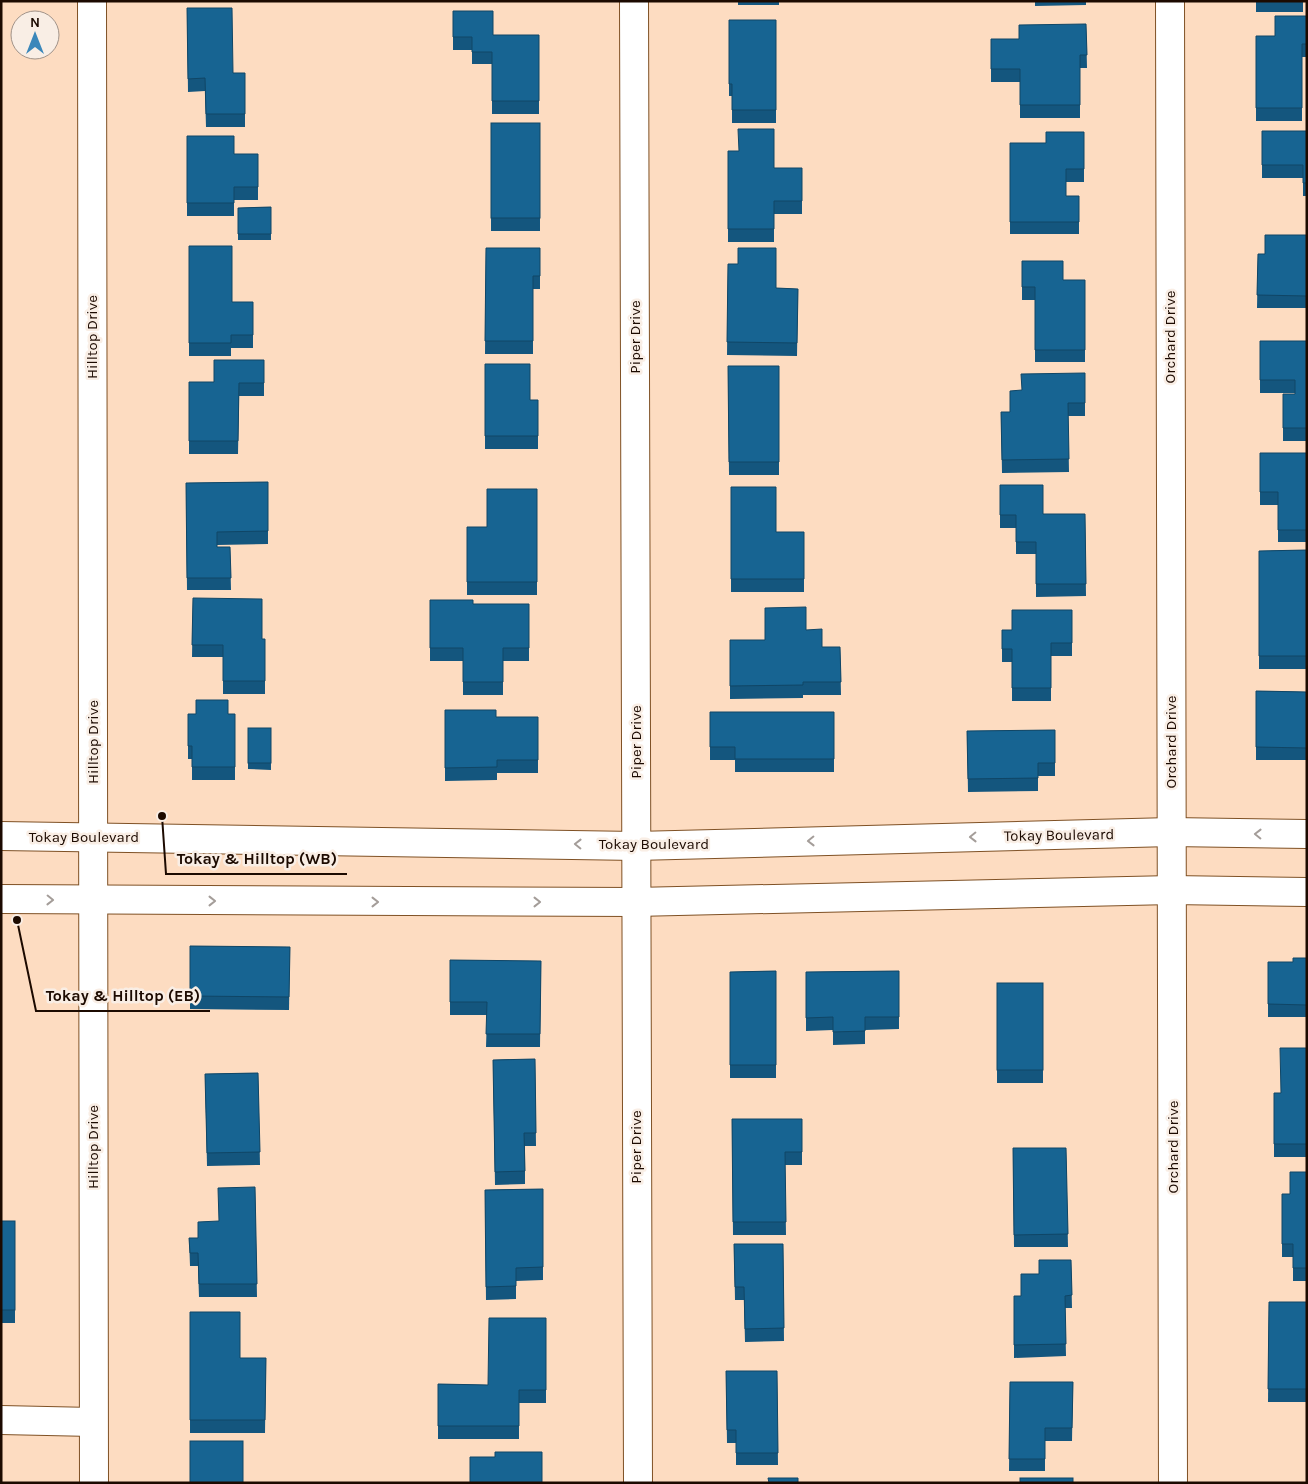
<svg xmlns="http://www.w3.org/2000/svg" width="1308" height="1484" font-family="Karla,sans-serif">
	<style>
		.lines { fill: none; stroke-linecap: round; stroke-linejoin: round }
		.minor-casing { stroke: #7f5125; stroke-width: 30 }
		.minor { stroke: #fff; stroke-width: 28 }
		.wall { fill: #14567e }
		.building { fill: #176492; stroke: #104666 }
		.oneway { stroke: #a49d99 }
		.labels { text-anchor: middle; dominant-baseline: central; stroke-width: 5; stroke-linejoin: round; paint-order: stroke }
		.street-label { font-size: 15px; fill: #1c0a00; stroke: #f9eee5 }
		.leader { fill: none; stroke: #1c0a00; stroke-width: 2 }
		.callout-dot { fill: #1c0a00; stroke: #f9eee5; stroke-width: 2 }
		.callout-label { font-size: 16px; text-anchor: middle; font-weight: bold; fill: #1c0a00; stroke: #f9eee5; stroke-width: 5; stroke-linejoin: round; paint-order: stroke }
	</style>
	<rect width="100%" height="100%" fill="#fddcc1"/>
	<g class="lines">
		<defs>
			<g id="minor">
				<polyline points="92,1 94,1483"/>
				<polyline points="634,1 638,1483"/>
				<polyline points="1170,1 1173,1483"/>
				<polyline points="1,836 636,846 1171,832 1307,834"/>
				<polyline points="1,899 635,902 1172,890 1307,892"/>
				<polyline points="1,1420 93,1422"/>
			</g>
		</defs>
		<use href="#minor" class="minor-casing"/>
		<use href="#minor" class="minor"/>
	</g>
	<g class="wall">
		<rect x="738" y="1" width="41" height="4"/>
		<polygon points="1035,1 1086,1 1086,5 1035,6"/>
		<rect x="1256" y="1" width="47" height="11"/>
		<polygon points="187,8 233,73 245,73 245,127 206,127 205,91 188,92"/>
		<polygon points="453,11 493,35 539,35 539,114 492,114 492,64 472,64 472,50 453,50"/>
		<polygon points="1307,16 1307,57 1302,57 1302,121 1256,121 1256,36 1275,36"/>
		<polygon points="729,20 776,20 776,123 732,123 732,96 729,96"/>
		<polygon points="1086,24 1087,68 1080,68 1080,118 1020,118 1020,82 991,82 991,39 1019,39"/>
		<rect x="491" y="123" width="49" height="108"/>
		<polygon points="1262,131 1307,131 1307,196 1303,196 1303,178 1262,178"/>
		<polygon points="1084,132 1084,182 1066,182 1066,196 1079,196 1079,234 1010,234 1010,143 1046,143"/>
		<polygon points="187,136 234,154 258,154 258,200 234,200 234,216 187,216"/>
		<polygon points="728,151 739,151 774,168 802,168 802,214 774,214 774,242 728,242"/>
		<polygon points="271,207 271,240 238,240 238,208"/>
		<polygon points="1307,235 1307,308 1257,308 1258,254 1265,254"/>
		<polygon points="189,246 232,302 253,302 253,348 231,348 231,356 189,356"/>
		<polygon points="486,248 540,248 540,289 533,289 533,354 485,354"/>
		<polygon points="1022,261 1063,280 1085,280 1085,362 1035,362 1035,300 1022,300"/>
		<polygon points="728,264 776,288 798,289 797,356 727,355"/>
		<polygon points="1260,341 1307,341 1307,441 1283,441 1283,394 1295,394 1295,393 1260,393"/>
		<polygon points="264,360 264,396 239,396 238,454 189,454 189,382 214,382"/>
		<polygon points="485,364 530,400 538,400 538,449 485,449"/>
		<polygon points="728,366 779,366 779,475 729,475"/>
		<polygon points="1085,373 1085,416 1068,416 1069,472 1002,473 1001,412 1010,412"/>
		<polygon points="1260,453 1307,453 1307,542 1278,542 1278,505 1260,505"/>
		<polygon points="268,482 268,544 217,545 217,547 230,547 231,590 187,590 186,483"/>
		<polygon points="1000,485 1043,514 1085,514 1086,596 1036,597 1036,554 1016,554 1016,528 1000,528"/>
		<polygon points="731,487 776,532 804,532 804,592 731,592"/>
		<polygon points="537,489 537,595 467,595 467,527 487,527"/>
		<polygon points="1307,550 1307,669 1259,669 1259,551"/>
		<polygon points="193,598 262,639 265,639 265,694 223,694 223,657 192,657"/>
		<polygon points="430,600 473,604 529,604 529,661 503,661 503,695 463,695 463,661 430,661"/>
		<polygon points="1072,610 1072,656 1051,656 1051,701 1012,701 1012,662 1002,662 1002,630 1012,630"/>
		<polygon points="806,630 822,647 840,647 841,695 803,695 803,698 730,699 730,640 765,640"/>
		<polygon points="1256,691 1307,692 1307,760 1256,760"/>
		<polygon points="445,710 496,717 538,717 538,773 497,773 497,780 445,781"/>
		<polygon points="710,712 834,712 834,772 735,772 735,760 710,760"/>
		<polygon points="188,714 235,714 235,780 192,780 192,759 188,759"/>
		<polygon points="248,728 271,728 271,770 248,769"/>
		<polygon points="1055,730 1055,776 1038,776 1038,791 968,792 967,731"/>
		<polygon points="190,946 290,947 289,1010 190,1009"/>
		<polygon points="1307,958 1307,1017 1268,1017 1268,962 1293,962"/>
		<polygon points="450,960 541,961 540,1047 486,1047 487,1015 450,1015"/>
		<polygon points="776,971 776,1078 730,1078 730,972"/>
		<polygon points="899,971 899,1029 865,1030 865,1044 833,1045 833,1030 806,1031 806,972"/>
		<rect x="997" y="983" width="46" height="100"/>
		<polygon points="1307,1048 1307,1157 1274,1157 1274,1093 1281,1093"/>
		<polygon points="535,1059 536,1146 525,1146 525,1184 495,1185 493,1060"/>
		<polygon points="258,1073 260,1165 207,1166 205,1074"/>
		<polygon points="732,1119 802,1119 802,1165 785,1165 786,1235 733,1235"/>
		<polygon points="1013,1148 1066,1148 1068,1247 1014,1247"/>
		<polygon points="1307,1172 1307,1281 1293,1281 1293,1257 1282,1257 1282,1194 1290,1194"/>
		<polygon points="255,1187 257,1297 199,1297 198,1266 190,1266 189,1238 198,1238 219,1221"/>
		<polygon points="543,1189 543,1280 516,1281 516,1299 486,1300 485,1190"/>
		<rect x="1" y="1221" width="14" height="102"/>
		<polygon points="734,1244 783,1244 784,1341 745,1342 744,1300 735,1300"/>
		<polygon points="1071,1260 1072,1308 1065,1308 1066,1356 1014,1358 1014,1296 1021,1296 1039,1274"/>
		<polygon points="1269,1302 1307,1302 1307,1402 1268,1402"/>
		<polygon points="190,1312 240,1358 266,1358 265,1433 190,1433"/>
		<polygon points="546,1318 546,1403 519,1403 519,1439 438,1439 438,1384 488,1385"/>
		<polygon points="726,1371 777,1371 778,1465 736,1465 736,1443 727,1443"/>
		<polygon points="1010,1382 1073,1382 1072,1441 1045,1441 1045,1471 1009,1471"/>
	</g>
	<g class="building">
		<polygon points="187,8 232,8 233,73 245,73 245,114 206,114 205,78 188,79"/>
		<polygon points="453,11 493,11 493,35 539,35 539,101 492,101 492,52 472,52 472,37 453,37"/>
		<polygon points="1275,16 1307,16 1307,44 1302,44 1302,108 1256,108 1256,36 1275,36"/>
		<polygon points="729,20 776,20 776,110 732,110 732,84 729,84"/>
		<polygon points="1086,24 1087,55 1080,55 1080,105 1020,105 1020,69 991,69 991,39 1019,39 1019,25"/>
		<rect x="491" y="123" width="49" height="95"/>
		<polygon points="738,129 774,129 774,168 802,168 802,201 774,201 774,229 728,229 728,151 739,151"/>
		<polygon points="1262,131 1307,131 1307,183 1303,183 1303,165 1262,165"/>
		<polygon points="1046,132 1084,132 1084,169 1066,169 1066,196 1079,196 1079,222 1010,222 1010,143 1046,143"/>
		<polygon points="187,136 234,136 234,154 258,154 258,187 234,187 234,203 187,203"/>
		<polygon points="271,207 271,234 238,234 238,208"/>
		<polygon points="1265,235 1307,235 1307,296 1257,295 1258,254 1265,254"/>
		<polygon points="189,246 232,246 232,302 253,302 253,335 231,335 231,343 189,343"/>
		<polygon points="486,248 540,248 540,276 533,276 533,341 485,341"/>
		<polygon points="738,248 776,248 776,288 798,289 797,343 727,342 728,264 738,264"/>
		<polygon points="1022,261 1063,261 1063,280 1085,280 1085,350 1035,350 1035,287 1022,287"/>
		<polygon points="1260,341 1307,341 1307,428 1283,428 1283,394 1295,394 1295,380 1260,380"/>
		<polygon points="214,360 264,360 264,383 239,383 238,441 189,441 189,382 214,382"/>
		<polygon points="485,364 530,364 530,400 538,400 538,436 485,436"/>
		<polygon points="728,366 779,366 779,462 729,462"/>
		<polygon points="1085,373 1085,403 1068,403 1069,459 1002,460 1001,412 1010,412 1010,391 1022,390 1021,374"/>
		<polygon points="1260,453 1307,453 1307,530 1278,530 1278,492 1260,492"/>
		<polygon points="268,482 268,531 217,532 217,547 230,547 231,578 187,578 186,483"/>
		<polygon points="1000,485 1043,485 1043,514 1085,514 1086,584 1036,584 1036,542 1016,542 1016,515 1000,515"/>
		<polygon points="731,487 776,487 776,532 804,532 804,579 731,579"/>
		<polygon points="487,489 537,489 537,582 467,582 467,527 487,527"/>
		<polygon points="1307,550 1307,656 1259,656 1259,551"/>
		<polygon points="193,598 262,599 262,639 265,639 265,681 223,681 223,645 192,645"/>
		<polygon points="430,600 473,600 473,604 529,604 529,648 503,648 503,682 463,682 463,648 430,648"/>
		<polygon points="806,607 806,630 822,629 822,647 840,647 841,682 803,682 803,685 730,686 730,640 765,640 765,608"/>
		<polygon points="1012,610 1072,610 1072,643 1051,643 1051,688 1012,688 1012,649 1002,649 1002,630 1012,630"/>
		<polygon points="1256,691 1307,692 1307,748 1256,747"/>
		<polygon points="196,700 228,700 228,714 235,714 235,767 192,767 192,746 188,746 188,714 196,714"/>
		<polygon points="445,710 496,710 496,717 538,717 538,760 497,760 497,767 445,768"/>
		<polygon points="710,712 834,712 834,759 735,759 735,747 710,747"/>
		<rect x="248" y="728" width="23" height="35"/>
		<polygon points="1055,730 1055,763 1038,763 1038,778 968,779 967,731"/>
		<polygon points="190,946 290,947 289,997 190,996"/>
		<polygon points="1293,958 1307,958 1307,1005 1268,1004 1268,962 1293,962"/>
		<polygon points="450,960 541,961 540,1034 486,1034 487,1002 450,1002"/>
		<polygon points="776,971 776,1065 730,1065 730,972"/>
		<polygon points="899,971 899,1017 865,1017 865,1031 833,1032 833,1017 806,1018 806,972"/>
		<rect x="997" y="983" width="46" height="87"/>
		<polygon points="1280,1048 1307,1048 1307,1144 1274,1144 1274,1093 1281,1093"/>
		<polygon points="535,1059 536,1133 524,1133 525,1171 495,1172 493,1060"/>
		<polygon points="258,1073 260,1152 207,1153 205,1074"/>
		<polygon points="732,1119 802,1119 802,1152 785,1152 786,1222 733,1222"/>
		<polygon points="1013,1148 1066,1148 1068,1234 1014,1235"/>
		<polygon points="1290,1172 1307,1172 1307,1268 1293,1268 1293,1244 1282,1244 1282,1194 1290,1194"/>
		<polygon points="255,1187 257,1284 199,1284 198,1253 190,1253 189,1238 198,1238 198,1222 219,1221 218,1188"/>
		<polygon points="543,1189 543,1267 516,1268 516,1286 486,1287 485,1190"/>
		<rect x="1" y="1221" width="14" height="89"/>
		<polygon points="734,1244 783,1244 784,1328 745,1329 744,1287 735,1287"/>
		<polygon points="1039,1260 1071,1260 1072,1295 1065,1296 1066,1344 1014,1345 1014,1296 1021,1296 1021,1274 1039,1274"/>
		<polygon points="1269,1302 1307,1302 1307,1389 1268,1389"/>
		<polygon points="190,1312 240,1312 240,1358 266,1358 265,1420 190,1420"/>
		<polygon points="489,1318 546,1318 546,1390 519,1390 519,1426 438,1426 438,1384 488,1385"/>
		<polygon points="726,1371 777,1371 778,1453 736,1453 736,1430 727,1430"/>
		<polygon points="1010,1382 1073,1382 1072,1428 1045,1428 1045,1459 1009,1459"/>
		<rect x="190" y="1441" width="53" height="42"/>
		<polygon points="495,1452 542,1452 542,1483 470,1483 470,1457 495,1457"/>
		<polygon points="768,1478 798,1478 798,1483 769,1483"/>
		<rect x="1020" y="1478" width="53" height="5"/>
	</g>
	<defs><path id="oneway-chevron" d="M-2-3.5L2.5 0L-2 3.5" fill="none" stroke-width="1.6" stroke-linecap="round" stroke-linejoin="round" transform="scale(1.25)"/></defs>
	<g class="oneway">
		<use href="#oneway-chevron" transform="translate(1258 834) rotate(-179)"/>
		<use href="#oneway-chevron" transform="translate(973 837) rotate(179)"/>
		<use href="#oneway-chevron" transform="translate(811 841) rotate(179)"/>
		<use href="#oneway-chevron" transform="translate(578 844) rotate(-179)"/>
		<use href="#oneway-chevron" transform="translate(50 900) rotate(1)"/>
		<use href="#oneway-chevron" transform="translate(212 901)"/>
		<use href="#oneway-chevron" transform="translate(375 902)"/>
		<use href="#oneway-chevron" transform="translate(537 902)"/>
	</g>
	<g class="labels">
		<g class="street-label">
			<text transform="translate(92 337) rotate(-90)">Hilltop Drive</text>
			<text transform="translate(635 337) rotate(-90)">Piper Drive</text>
			<text transform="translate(1170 337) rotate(-90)">Orchard Drive</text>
			<text transform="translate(93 742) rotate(-90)">Hilltop Drive</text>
			<text transform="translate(636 742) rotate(-90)">Piper Drive</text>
			<text transform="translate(1171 742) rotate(-90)">Orchard Drive</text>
			<text transform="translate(1059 835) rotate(-1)">Tokay Boulevard</text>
			<text x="84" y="837">Tokay Boulevard</text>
			<text x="654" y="844">Tokay Boulevard</text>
			<text transform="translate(93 1147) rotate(-90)">Hilltop Drive</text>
			<text transform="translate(636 1147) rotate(-90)">Piper Drive</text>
			<text transform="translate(1173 1147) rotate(-90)">Orchard Drive</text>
		</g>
	</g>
	<path class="leader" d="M162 816L166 874H347M17 920L36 1011H210"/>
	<g class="callout-dot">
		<circle cx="162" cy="816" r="5"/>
		<circle cx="17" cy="920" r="5"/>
	</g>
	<g class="callout-label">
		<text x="257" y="864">Tokay &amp; Hilltop (WB)</text>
		<text x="123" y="1001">Tokay &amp; Hilltop (EB)</text>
	</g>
	<rect width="1308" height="1484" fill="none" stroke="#1c0a00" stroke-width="5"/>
	<g transform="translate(35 35)"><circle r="24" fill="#f9eee5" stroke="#a19389"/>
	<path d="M0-4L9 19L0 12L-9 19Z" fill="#3b87ba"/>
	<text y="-8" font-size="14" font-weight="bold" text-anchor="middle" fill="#1c0a00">N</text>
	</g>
</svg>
